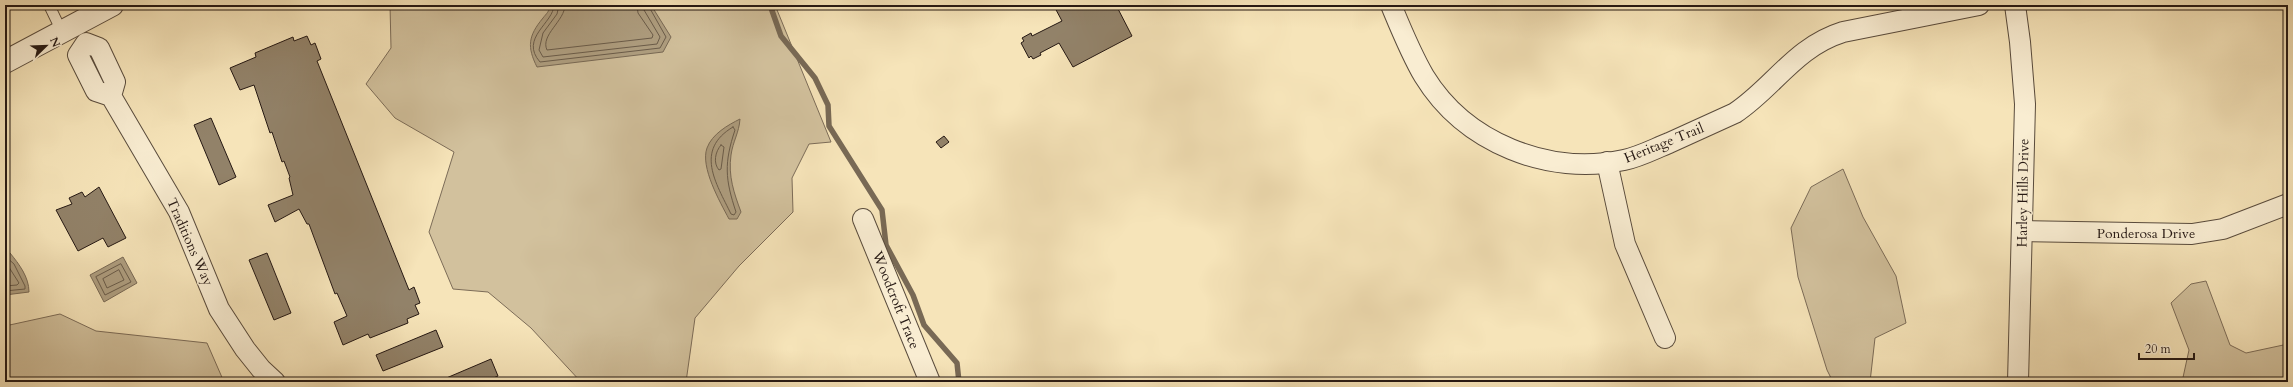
<svg xmlns="http://www.w3.org/2000/svg" width="2293" height="387" font-family="Cardo,serif">
	<style>
		.green { fill: #d2c19d; stroke: #7c6c58 }
		.water { fill: #af9f81; stroke: #786955 }
		.lines { fill: none; stroke-linecap: round; stroke-linejoin: round }
		.shore { stroke: #6a5c4a; stroke-width: 1 }
		.stream { stroke: #786955; stroke-width: 5.5 }
		.building { fill: #928269; stroke: #251813 }
		.service-casing { stroke: #594b3c; stroke-width: 12 }
		.minor-casing { stroke: #594b3c; stroke-width: 22 }
		.tertiary-casing { stroke: #594b3c; stroke-width: 24 }
		.service { stroke: #f9edd2; stroke-width: 10 }
		.minor { stroke: #f9edd2; stroke-width: 20 }
		.tertiary { stroke: #f9edd2; stroke-width: 22 }
		.labels { text-anchor: middle; dominant-baseline: central; stroke-width: 3; stroke-linejoin: round; paint-order: stroke }
		.street-label { font-size: 14px; fill: #251813; stroke: #f9edd2 }
	</style>
	<rect width="100%" height="100%" fill="#f6e4b9"/>
	<filter id="stains"><feTurbulence type="fractalNoise" baseFrequency=".005" numOctaves="4"/><feColorMatrix values="0 0 0 0 .2 0 0 0 0 .09 0 0 0 0 .02 0 0 0 .5 -.17"/></filter>
	<radialGradient id="worn" r=".72"><stop offset=".6" stop-color="#630" stop-opacity="0"/><stop offset="1" stop-color="#630" stop-opacity=".3"/></radialGradient>
	<g class="green">
		<polygon points="390,5 775,5 831,142 809,144 792,178 793,212 739,266 695,318 686,382 581,382 531,328 488,292 453,289 429,232 454,152 395,118 366,84 391,48"/>
		<polygon points="1843,169 1863,217 1896,276 1906,323 1875,338 1870,382 1833,382 1827,370 1798,277 1791,228 1811,187"/>
		<polygon points="2206,281 2230,345 2246,353 2288,344 2288,382 2182,382 2189,350 2171,303 2191,284"/>
		<polygon points="60,314 96,331 207,343 224,382 5,382 5,326"/>
	</g>
	<g class="water">
		<path d="M550,5H651L671,37L663,52L537,67C527,47 528,36 543,18C546,14 550,11 550,5Z"/>
		<path d="M740,119C739,133 733,141 731,155C728,176 734,193 741,212L737,219H729C720,202 700,167 707,148C712,134 728,125 740,119Z"/>
		<path d="M5,252L10,253C19,264 29,277 29,292L5,295Z"/>
		<polygon points="123,257 137,283 104,302 90,275"/>
	</g>
	<g class="lines">
		<g class="shore">
			<path d="M554,5C554,23 519,38 540,62L660,48L666,37L648,5"/>
			<polyline points="559,5 557,14 543,33 539,50 543,57 657,44 660,37 644,10 643,5"/>
			<path d="M565,5C565,21 540,35 547,50L652,38L653,35L638,13L637,5"/>
			<path d="M733,127L735,130C724,163 725,179 736,212L734,215L731,214C716,183 694,150 733,127Z"/>
			<path d="M721,145L724,147L721,169L719,170C713,163 715,152 721,145Z"/>
			<polyline points="5,256 14,264 25,286 25,289 5,291"/>
			<polyline points="5,261 19,283 17,285 5,286"/>
			<polygon points="121,264 131,282 105,295 96,277"/>
			<polygon points="119,270 124,280 107,288 103,279"/>
		</g>
		<polyline class="stream" points="770,5 781,36 815,78 828,105 829,126 882,210 886,245 913,295 924,325 957,363 959,382"/>
	</g>
	<g class="building">
		<polygon points="1056,5 1116,5 1132,36 1073,67 1059,43 1040,53 1041,55 1033,59 1031,56 1029,58 1021,43 1024,41 1022,38 1031,33 1032,36 1062,21 1054,6"/>
		<polygon points="307,36 311,45 315,43 321,59 317,61 409,290 414,287 420,303 415,305 419,314 407,319 408,323 370,338 368,334 343,345 334,322 347,316 337,293 335,294 309,224 307,224 299,209 275,222 268,205 293,195 289,178 290,177 284,161 282,162 272,132 270,133 254,85 240,90 230,68 256,57 255,53 293,37 294,41"/>
		<polygon points="211,118 236,177 219,185 194,125"/>
		<polygon points="944,136 949,142 941,148 936,142"/>
		<polygon points="99,187 126,238 108,247 103,238 78,251 56,210 72,204 69,198 82,192 85,197"/>
		<polygon points="267,253 291,313 274,320 249,260"/>
		<polygon points="436,330 443,347 383,371 376,355"/>
		<polygon points="491,359 498,376 484,382 437,382"/>
	</g>
	<g class="lines">
		<defs>
			<polyline id="service" points="49,5 62,32"/>
			<g id="minor">
				<path d="M1391,5C1401,29 1411,54 1424,76C1465,143 1548,176 1624,160C1639,157 1654,149 1669,143C1691,133 1713,123 1735,113C1774,87 1795,47 1843,32L1979,5"/>
				<polyline points="2015,5 2020,42 2025,104 2018,382"/>
				<polyline points="111,96 115,82 99,48 86,43 78,55 96,91 111,96 179,212 219,309 245,349 261,369 275,382"/>
				<polyline points="1607,162 1625,244 1665,338"/>
				<polyline points="863,219 930,382"/>
				<polyline points="2022,231 2192,234 2223,229 2288,204"/>
			</g>
			<polyline id="tertiary" points="5,62 112,5"/>
		</defs>
		<use href="#service" class="service-casing"/>
		<use href="#minor" class="minor-casing"/>
		<use href="#tertiary" class="tertiary-casing"/>
		<use href="#service" class="service"/>
		<use href="#minor" class="minor"/>
		<use href="#tertiary" class="tertiary"/>
	</g>
	<g class="labels">
		<g class="street-label">
			<text transform="translate(1664 143) rotate(-22)">Heritage Trail</text>
			<text transform="translate(2023 193) rotate(-89)">Harley Hills Drive</text>
			<text x="2146" y="233">Ponderosa Drive</text>
			<text transform="translate(190 242) rotate(66)">Traditions Way</text>
			<text transform="translate(896 300) rotate(68)">Woodcroft Trace</text>
		</g>
	</g>
	<rect width="2293" height="387" fill="none" stroke="#f6e4b9" stroke-width="20"/>
	<rect x="6" y="6" width="2281" height="375" fill="none" stroke="#251813" stroke-width="2"/>
	<rect x="10" y="10" width="2273" height="367" fill="none" stroke="#251813"/>
	<g transform="translate(46 46) rotate(67)" stroke="#f9edd2" stroke-width="3" paint-order="stroke">
	<path d="M0-3L7 15L0 10L-7 15Z" fill="#251813"/>
	<text y="-6" font-size="11" font-weight="bold" text-anchor="middle" fill="#251813">N</text>
	</g>
	<path d="M2139 353v6h55v-6" fill="none" stroke="#251813" stroke-width="2"/>
	<text x="2145" y="353" font-size="12" fill="#251813" stroke="#f9edd2" stroke-width="3" paint-order="stroke">20 m</text>
	<rect width="100%" height="100%" filter="url(#stains)"/>
	<rect width="100%" height="100%" fill="url(#worn)"/>
</svg>
